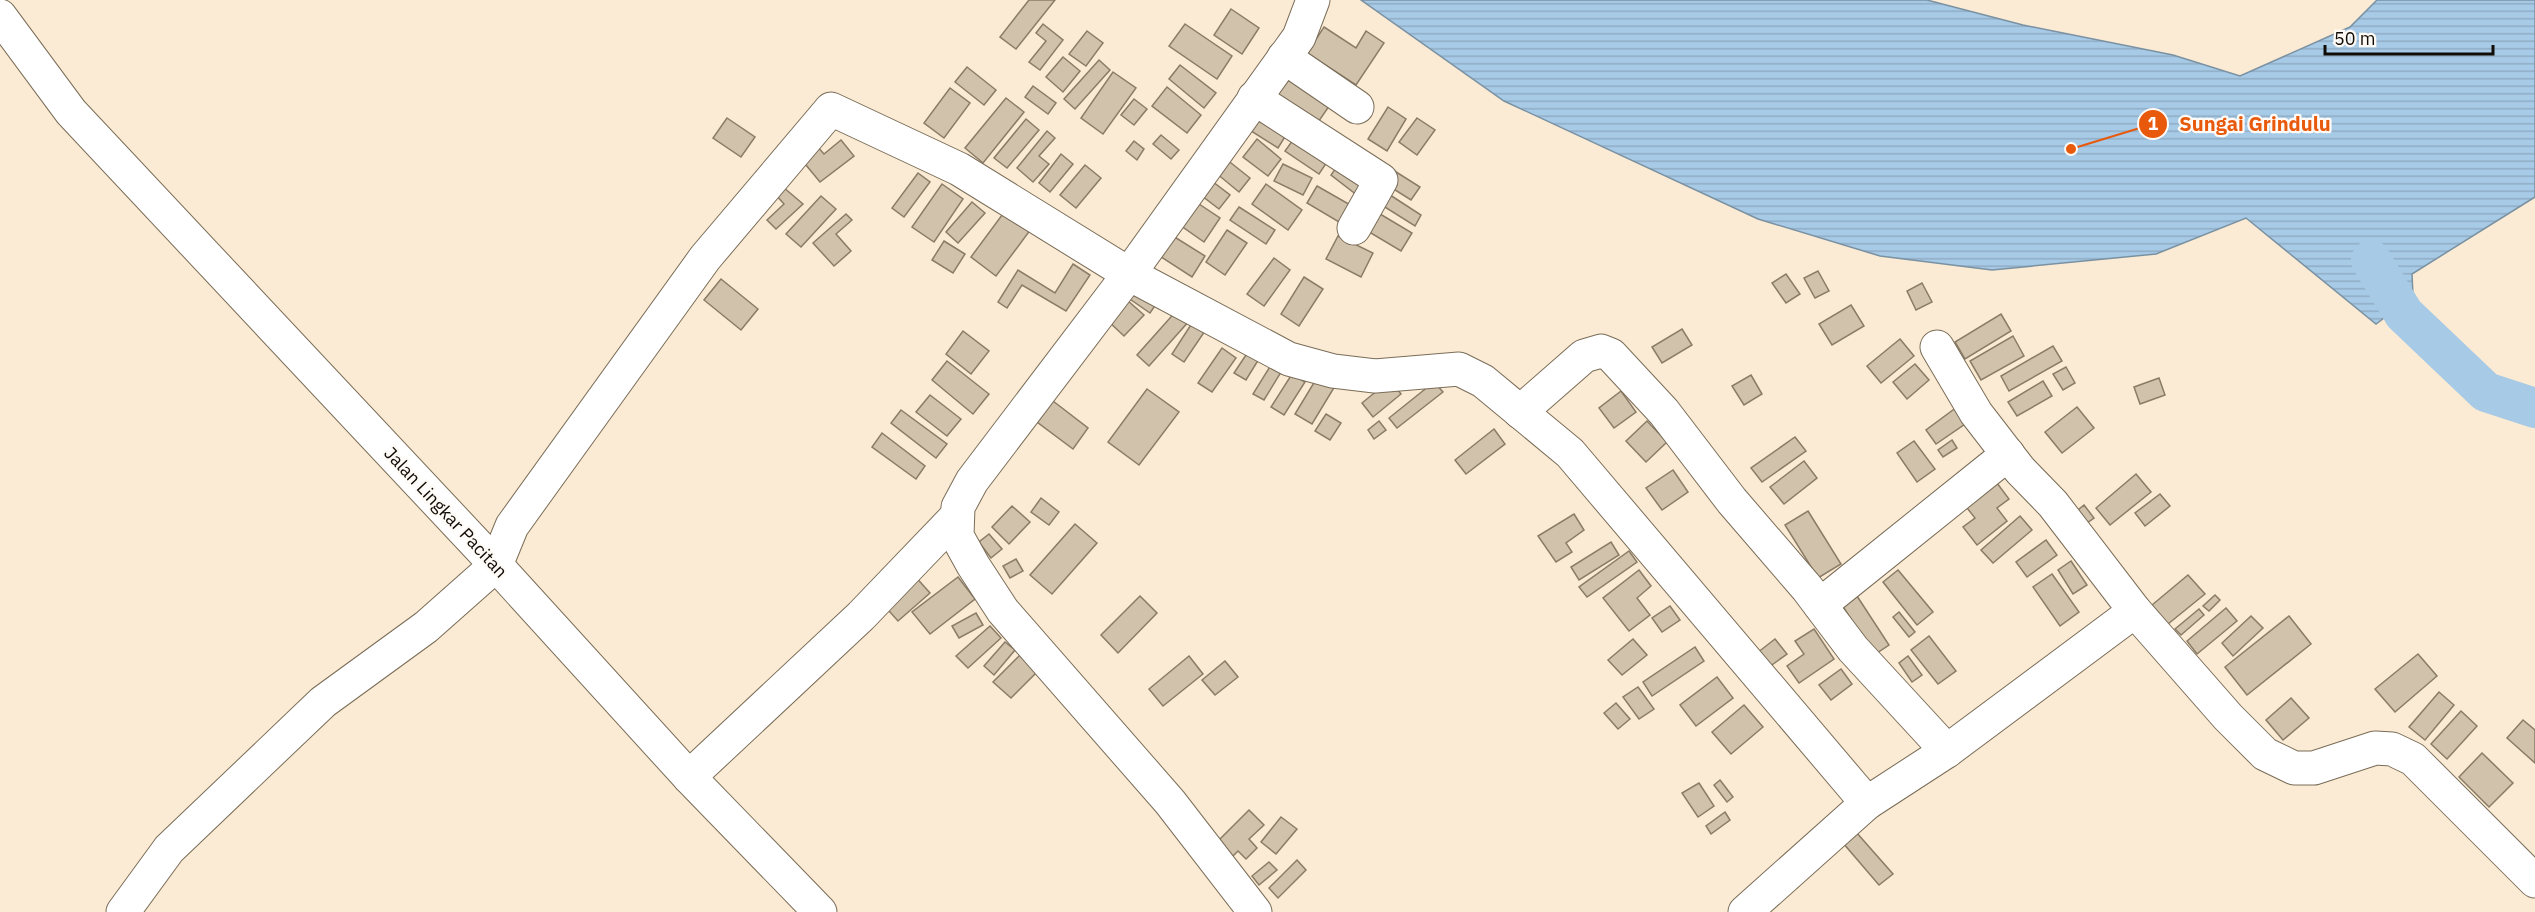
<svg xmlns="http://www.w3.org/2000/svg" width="2535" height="912" font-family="'IBM Plex Sans',sans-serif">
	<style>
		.water { fill: url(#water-rules); stroke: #7a91a2; stroke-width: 1.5 }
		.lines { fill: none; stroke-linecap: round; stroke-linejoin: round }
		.river { stroke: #a7cae6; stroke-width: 40 }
		.building { fill: #d1c2ac; stroke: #8a7c67; stroke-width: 1.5 }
		.minor-casing { stroke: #7a6d58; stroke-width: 35 }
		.highway-casing { stroke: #7a6d58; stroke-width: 35 }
		.minor { stroke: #fff; stroke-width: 33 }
		.highway { stroke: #fff; stroke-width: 33 }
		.labels { text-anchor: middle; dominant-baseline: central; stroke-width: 4.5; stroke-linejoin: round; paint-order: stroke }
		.street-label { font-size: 18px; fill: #110c05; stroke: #fefaf6 }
		.leader { fill: none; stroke: #e8590c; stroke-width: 2 }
		.callout-dot { fill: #e8590c; stroke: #fefaf6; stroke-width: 2 }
		.mark-label { font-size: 18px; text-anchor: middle; font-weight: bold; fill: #fff }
		.callout-label { font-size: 20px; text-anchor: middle; font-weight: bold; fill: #e8590c; stroke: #fefaf6; stroke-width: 4.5; stroke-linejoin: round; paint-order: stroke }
	</style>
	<defs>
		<pattern id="water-rules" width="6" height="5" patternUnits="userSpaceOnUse" patternTransform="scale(1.5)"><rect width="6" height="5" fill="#a7cae6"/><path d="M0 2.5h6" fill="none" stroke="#8facc4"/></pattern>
	</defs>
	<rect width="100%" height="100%" fill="#fbebd4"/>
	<polygon class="water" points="1361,0 1927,0 2023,25 2173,55 2240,76 2350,27 2377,0 2535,0 2535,197 2412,274 2413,296 2376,324 2246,218 2156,254 1992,270 1880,256 1758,219 1504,101"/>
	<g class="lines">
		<polyline class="river" points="2371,260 2404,314 2486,392 2535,408"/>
	</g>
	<g class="building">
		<polygon points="1029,0 1055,0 1016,49 1000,37"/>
		<polygon points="1231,9 1259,28 1242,54 1214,35"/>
		<polygon points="1043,24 1063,40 1040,70 1029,62 1046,41 1036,33"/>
		<polygon points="1185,24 1232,56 1217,79 1169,46"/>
		<polygon points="1324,27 1356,48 1366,31 1384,43 1356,85 1307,53"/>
		<polygon points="1087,31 1103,43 1086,66 1069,54"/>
		<polygon points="1063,57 1080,71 1063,92 1046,77"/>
		<polygon points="1099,60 1110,70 1075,109 1064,99"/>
		<polygon points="1180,65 1216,93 1204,108 1169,79"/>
		<polygon points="967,67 996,90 984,105 955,82"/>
		<polygon points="1292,71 1334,99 1312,131 1270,102"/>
		<polygon points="1113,72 1136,88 1103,134 1081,118"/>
		<polygon points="1033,86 1056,103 1048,114 1025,97"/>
		<polygon points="1167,87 1201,115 1187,133 1152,106"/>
		<polygon points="950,88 970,103 944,138 924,123"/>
		<polygon points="1006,98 1024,112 983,163 965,148"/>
		<polygon points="1134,99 1147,109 1134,125 1121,115"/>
		<polygon points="1253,104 1291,127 1278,148 1240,124"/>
		<polygon points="1388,107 1406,119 1387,151 1368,139"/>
		<polygon points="727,118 755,137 741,157 713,138"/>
		<polygon points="1417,118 1435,130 1417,155 1399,142"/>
		<polygon points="1026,119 1039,130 1007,168 994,158"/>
		<polygon points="1047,131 1055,138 1039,156 1049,164 1033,182 1017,168"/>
		<polygon points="1161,135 1179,150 1171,159 1153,144"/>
		<polygon points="1257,139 1281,159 1268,176 1243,157"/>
		<polygon points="841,140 854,156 820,182 801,159 817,146 824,154"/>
		<polygon points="1293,140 1327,162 1319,174 1285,151"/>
		<polygon points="1134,141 1144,149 1137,160 1126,151"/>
		<polygon points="1061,154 1073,164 1050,192 1039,183"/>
		<polygon points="1221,155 1250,178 1239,192 1210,168"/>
		<polygon points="1343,158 1375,182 1362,199 1331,175"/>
		<polygon points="1283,164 1312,178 1303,195 1274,181"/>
		<polygon points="1085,165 1101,178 1076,208 1060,195"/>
		<polygon points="1393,170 1420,187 1411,200 1384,183"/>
		<polygon points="918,173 930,182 904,217 892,208"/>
		<polygon points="1204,175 1230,195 1219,209 1193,189"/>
		<polygon points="942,184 963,199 934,242 912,227"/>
		<polygon points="1266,184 1302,210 1288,230 1252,204"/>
		<polygon points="1317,186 1354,207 1344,225 1307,203"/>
		<polygon points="783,187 803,204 776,229 767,220 784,204 775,194"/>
		<polygon points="1387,193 1421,215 1415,226 1380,204"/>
		<polygon points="821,196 836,209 801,247 786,234"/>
		<polygon points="1193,200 1220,218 1204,242 1177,223"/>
		<polygon points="972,202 985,213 958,243 946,232"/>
		<polygon points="1239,207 1275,230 1266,244 1230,220"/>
		<polygon points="1370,208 1412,233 1401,251 1359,226"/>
		<polygon points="1005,211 1031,229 996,276 971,257"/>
		<polygon points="846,214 852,220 836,234 851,251 834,266 813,243"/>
		<polygon points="1227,230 1247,243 1225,275 1206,262"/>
		<polygon points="1165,231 1205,256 1192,277 1152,251"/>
		<polygon points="1338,236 1373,253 1361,277 1326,259"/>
		<polygon points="944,241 965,254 953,273 932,260"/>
		<polygon points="1274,258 1290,270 1264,306 1247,294"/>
		<polygon points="1073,264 1090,275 1066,311 1022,285 1007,308 998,302 1018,270 1055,293"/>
		<polygon points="1818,271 1829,291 1815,298 1804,278"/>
		<polygon points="1786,274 1800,294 1786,303 1772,283"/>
		<polygon points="1304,277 1323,289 1299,326 1281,314"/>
		<polygon points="721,279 758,309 741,330 704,300"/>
		<polygon points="1922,283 1932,302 1916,310 1907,291"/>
		<polygon points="1124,295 1161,297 1150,313"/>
		<polygon points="1127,300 1144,315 1124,336 1107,320"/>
		<polygon points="1851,305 1864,326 1832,345 1819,324"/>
		<polygon points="1178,309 1190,320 1149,366 1137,355"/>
		<polygon points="2001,314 2011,331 1965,359 1955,342"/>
		<polygon points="1196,317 1209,325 1184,362 1172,354"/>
		<polygon points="1682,329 1692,345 1662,363 1652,347"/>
		<polygon points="963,331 989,351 971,374 946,354"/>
		<polygon points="2013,336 2024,356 1981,380 1970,361"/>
		<polygon points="1900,339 1914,356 1881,383 1867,366"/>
		<polygon points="2053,346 2062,361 2009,391 2001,376"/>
		<polygon points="1222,348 1236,358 1212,392 1198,383"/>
		<polygon points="1265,349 1246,380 1234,373 1246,355"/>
		<polygon points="1276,357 1286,364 1264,400 1253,394"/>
		<polygon points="947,361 989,394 973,414 932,380"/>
		<polygon points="1915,364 1929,380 1907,399 1893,382"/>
		<polygon points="2066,367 2075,383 2063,390 2053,374"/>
		<polygon points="1292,374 1305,382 1284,415 1271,407"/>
		<polygon points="1751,375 1762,394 1744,405 1732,386"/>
		<polygon points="1318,376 1335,386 1312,424 1295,414"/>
		<polygon points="2159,378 2165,395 2140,404 2134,387"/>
		<polygon points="1390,380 1401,394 1373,417 1362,403"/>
		<polygon points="2043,381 2052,396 2017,416 2008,402"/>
		<polygon points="1434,382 1443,392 1397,428 1389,418"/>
		<polygon points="1147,389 1179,412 1139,465 1108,442"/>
		<polygon points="1621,391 1636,412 1614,428 1599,408"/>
		<polygon points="930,395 961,419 947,436 916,412"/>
		<polygon points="1053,401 1088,428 1073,449 1037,422"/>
		<polygon points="1957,407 1968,422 1936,444 1926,430"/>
		<polygon points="2077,407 2094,428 2062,453 2045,432"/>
		<polygon points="901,410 947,444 936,458 891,423"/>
		<polygon points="1326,414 1341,423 1330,440 1315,431"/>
		<polygon points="1379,421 1386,430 1374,439 1368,430"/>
		<polygon points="1647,421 1667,442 1646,462 1626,441"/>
		<polygon points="1494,429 1505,444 1466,474 1455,460"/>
		<polygon points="882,433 925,466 916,479 872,447"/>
		<polygon points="1795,437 1806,451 1762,482 1751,468"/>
		<polygon points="1952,440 1957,448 1943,457 1938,450"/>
		<polygon points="1914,441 1935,469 1917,482 1897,453"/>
		<polygon points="1804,461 1817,478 1784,504 1770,487"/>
		<polygon points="1673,470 1688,492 1662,510 1646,488"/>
		<polygon points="2136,474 2151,492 2110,525 2096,508"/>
		<polygon points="1991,475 2009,499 1997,508 2007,521 1977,545 1963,527 1975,518 1960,499"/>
		<polygon points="2160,494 2170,506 2145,526 2135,513"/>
		<polygon points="1041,498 1059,512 1049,525 1031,512"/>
		<polygon points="2084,505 2094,518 2077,530 2068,518"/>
		<polygon points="1012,506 1030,522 1009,544 992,527"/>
		<polygon points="1808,511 1841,564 1818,578 1785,525"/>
		<polygon points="1574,514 1584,530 1566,543 1572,552 1556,562 1538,536"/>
		<polygon points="2020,516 2032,530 1993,563 1981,550"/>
		<polygon points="1075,524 1097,543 1052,594 1030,575"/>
		<polygon points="989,534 1002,549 991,558 979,542"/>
		<polygon points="2046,540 2057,555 2027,577 2016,562"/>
		<polygon points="1611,542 1619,555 1579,580 1571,567"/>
		<polygon points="1629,551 1637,562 1587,597 1579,587"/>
		<polygon points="1016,559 1023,571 1010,578 1003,566"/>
		<polygon points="2071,561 2087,585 2073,594 2058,570"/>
		<polygon points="1639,570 1651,586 1637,598 1650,615 1629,631 1603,598"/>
		<polygon points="1898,570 1933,612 1917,625 1883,582"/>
		<polygon points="913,574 930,593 898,621 881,602"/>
		<polygon points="2052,574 2079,612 2060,626 2033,587"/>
		<polygon points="2188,575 2205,594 2168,624 2152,605"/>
		<polygon points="958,577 975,599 930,634 912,612"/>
		<polygon points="2215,595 2220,600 2209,611 2203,606"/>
		<polygon points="1140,596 1157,613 1118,653 1101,635"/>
		<polygon points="1857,596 1889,645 1874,655 1842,605"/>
		<polygon points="1670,606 1680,620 1662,632 1652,618"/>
		<polygon points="2226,608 2237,621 2197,654 2187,641"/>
		<polygon points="2199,609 2204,615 2181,635 2175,629"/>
		<polygon points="1899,612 1915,632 1909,637 1893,617"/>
		<polygon points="976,613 983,625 959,638 952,626"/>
		<polygon points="2251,616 2263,628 2233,656 2222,643"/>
		<polygon points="2289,616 2311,644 2247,695 2225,667"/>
		<polygon points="990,626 1001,638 968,668 956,656"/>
		<polygon points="1814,629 1834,659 1799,683 1787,666 1804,654 1795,641"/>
		<polygon points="1929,636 1956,671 1938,684 1911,650"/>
		<polygon points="1633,639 1647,655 1622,675 1608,660"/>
		<polygon points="1775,639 1787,654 1769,667 1757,653"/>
		<polygon points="1005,642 1015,650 994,675 984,666"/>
		<polygon points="1695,647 1704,661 1652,696 1643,682"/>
		<polygon points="1022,653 1039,670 1011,698 993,682"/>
		<polygon points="2418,654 2437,676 2395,712 2375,689"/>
		<polygon points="1189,656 1203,674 1163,706 1149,689"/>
		<polygon points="1908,656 1922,675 1912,682 1899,663"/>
		<polygon points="1225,661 1238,677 1215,695 1202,680"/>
		<polygon points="1841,669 1852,684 1831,700 1819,685"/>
		<polygon points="1717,677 1733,698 1696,726 1680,705"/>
		<polygon points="1638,687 1654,709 1639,719 1623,697"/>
		<polygon points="2439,692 2454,705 2425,740 2409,727"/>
		<polygon points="2291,698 2309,718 2283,740 2266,720"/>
		<polygon points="1616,703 1630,719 1618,729 1604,713"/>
		<polygon points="1744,705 1763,727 1731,754 1712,732"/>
		<polygon points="2461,711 2477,726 2447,759 2431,744"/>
		<polygon points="2523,720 2535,730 2535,763 2507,738"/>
		<polygon points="2482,753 2513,783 2489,807 2459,777"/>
		<polygon points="1720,780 1733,797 1727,802 1714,785"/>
		<polygon points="1699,783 1714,806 1698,817 1682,793"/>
		<polygon points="1249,810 1264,825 1249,839 1257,848 1246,859 1238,851 1231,858 1216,843"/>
		<polygon points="1725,812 1730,820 1711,834 1706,826"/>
		<polygon points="1281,817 1297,829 1276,854 1261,842"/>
		<polygon points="1856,832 1893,874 1879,885 1843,843"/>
		<polygon points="1297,860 1306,870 1278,898 1269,888"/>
		<polygon points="1269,862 1277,870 1259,885 1252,876"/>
	</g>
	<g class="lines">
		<defs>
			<g id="minor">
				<polyline points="1284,57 1357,107"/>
				<polyline points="1254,98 1381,180 1354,228"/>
				<polyline points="1937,347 1976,413 2020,470 2053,504 2135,611"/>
				<polyline points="1520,412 1584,356 1601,351 1611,355 1664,412 1732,501 1807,588 1853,649 1947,751"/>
				<polyline points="1820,605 2008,454"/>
				<polyline points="689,777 861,616 957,516"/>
				<polyline points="123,912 169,849 323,702 426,627 496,565 512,526 705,258 831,109 959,169 1129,274 1289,359 1333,371 1375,376 1459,369 1483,381 1570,453 1867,803 1947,751 2135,611 2228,717 2265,754 2294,768 2314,768 2375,748 2392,749 2413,759 2535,881"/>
				<polyline points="1255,912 1170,802 1003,611 973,565 957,536 958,507 972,481 1129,274 1299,37 1313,0"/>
				<polyline points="1745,912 1867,803"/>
			</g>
			<polyline id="highway" points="0,16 71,112 496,565 689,777 820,912"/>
		</defs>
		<use href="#minor" class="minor-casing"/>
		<use href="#highway" class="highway-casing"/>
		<use href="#minor" class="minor"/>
		<use href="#highway" class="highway"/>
	</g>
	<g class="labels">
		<g class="street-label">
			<text transform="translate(446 512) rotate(47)">Jalan Lingkar Pacitan</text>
		</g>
	</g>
	<path class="leader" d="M2071 149L2153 124"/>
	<g class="callout-dot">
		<circle cx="2071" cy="149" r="6"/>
		<circle cx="2153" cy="124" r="15"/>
	</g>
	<g class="mark-label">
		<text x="2153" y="130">1</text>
	</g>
	<g class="callout-label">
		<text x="2255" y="131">Sungai Grindulu</text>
	</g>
	<path d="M2325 45v9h168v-9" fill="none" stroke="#110c05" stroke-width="3"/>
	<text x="2334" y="45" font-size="18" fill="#110c05" stroke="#fefaf6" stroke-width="4.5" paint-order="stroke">50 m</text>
</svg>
